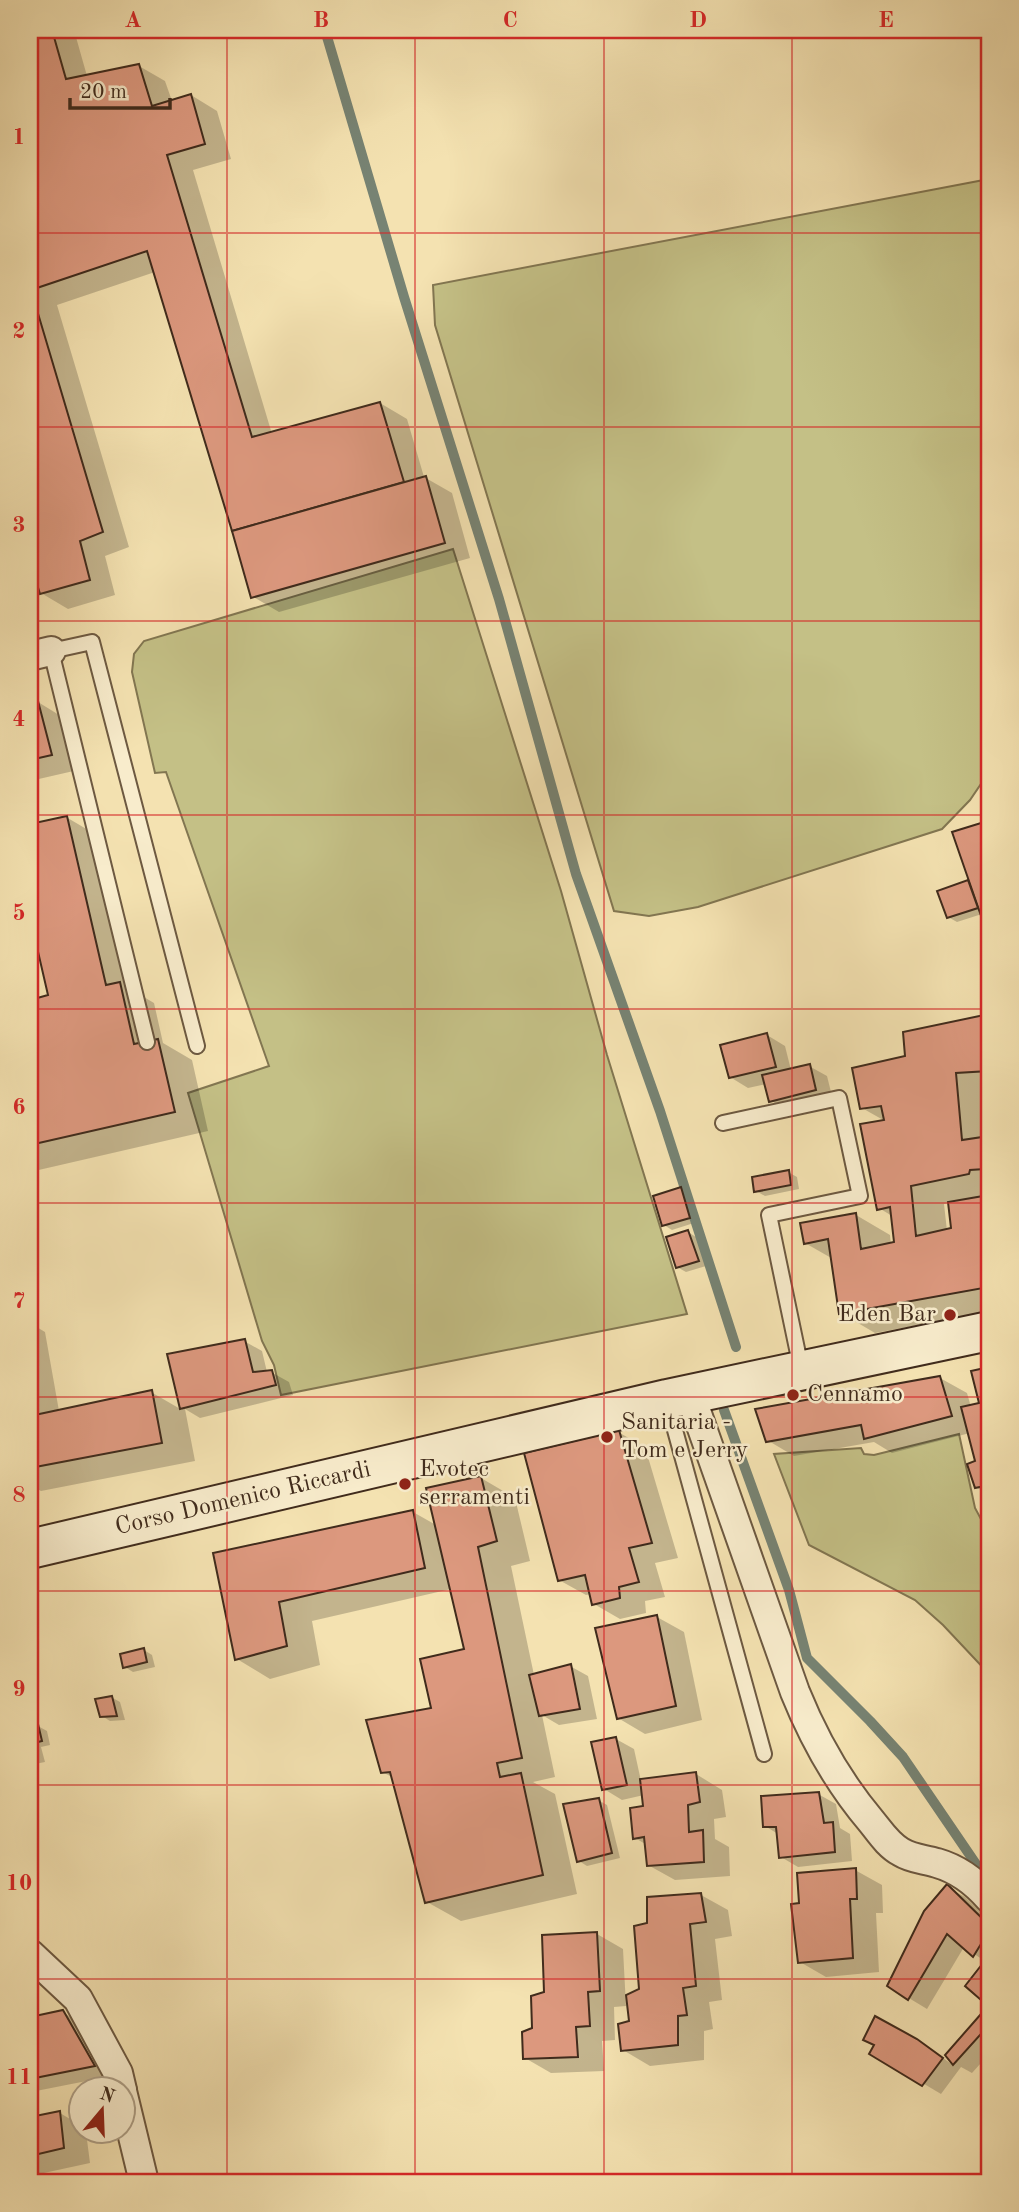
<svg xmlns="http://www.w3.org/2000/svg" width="1019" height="2212" font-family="'Old Standard TT',serif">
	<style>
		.green { fill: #c4c086; stroke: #827651; stroke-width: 2 }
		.shadow { fill: #0003; fill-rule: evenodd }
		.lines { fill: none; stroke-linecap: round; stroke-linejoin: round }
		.stream { stroke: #778373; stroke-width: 10 }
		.building { fill: #dc987e; stroke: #402b1c; stroke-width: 2 }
		.lane-casing { stroke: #6d5941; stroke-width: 18 }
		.street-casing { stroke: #6d5941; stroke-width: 32 }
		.secondary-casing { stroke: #402b1c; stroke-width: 42 }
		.lane { stroke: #f8eccc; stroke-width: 14 }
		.street { stroke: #f8eccc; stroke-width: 28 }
		.secondary { stroke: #f8eccc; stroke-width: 38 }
		.grid { fill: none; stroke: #d62828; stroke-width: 2; stroke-opacity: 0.55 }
		.poi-dot { fill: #8f2418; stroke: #f8eccc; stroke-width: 2.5 }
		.labels { text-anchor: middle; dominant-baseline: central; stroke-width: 5; stroke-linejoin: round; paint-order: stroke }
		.poi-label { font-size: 24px; fill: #402b1c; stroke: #f8eccc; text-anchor: start }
		.street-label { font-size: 24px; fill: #402b1c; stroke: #f8eccc }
		.neatline { fill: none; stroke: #d62828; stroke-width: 2.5 }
		.grid-label { font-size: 23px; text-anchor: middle; font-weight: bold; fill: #d62828 }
	</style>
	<rect width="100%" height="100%" fill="#f4e2b1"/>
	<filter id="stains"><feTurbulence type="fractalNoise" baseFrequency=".00286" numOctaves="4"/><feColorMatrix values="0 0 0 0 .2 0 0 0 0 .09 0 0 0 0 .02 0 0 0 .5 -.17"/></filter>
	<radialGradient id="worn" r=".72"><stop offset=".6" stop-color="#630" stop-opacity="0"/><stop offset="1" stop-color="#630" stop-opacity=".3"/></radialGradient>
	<g class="green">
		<polygon points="989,179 989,772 970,800 942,829 698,907 649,916 614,911 435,325 433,285"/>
		<polygon points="453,549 561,891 607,1055 687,1314 281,1395 274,1365 262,1341 188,1093 269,1066 166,772 155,773 132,672 134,654 144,641"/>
		<polygon points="959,1434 975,1508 989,1534 989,1674 943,1625 915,1600 809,1545 774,1454 861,1448 864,1454 874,1455"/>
	</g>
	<g class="shadow">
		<polygon points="30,30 74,30 87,76 139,66 165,81 172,101 191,95 217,111 231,159 193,170 272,434 380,403 407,419 424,477 452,493 470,558 279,612 252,596 155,272 57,305 129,547 105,556 115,595 68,609 41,593 32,563 30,564"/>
		<polygon points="30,585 39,623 30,625"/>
		<polygon points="38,702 64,718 78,770 30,781 30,704"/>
		<polygon points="66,817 100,837 137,993 154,1003 163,1043 192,1060 208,1131 30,1172 30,1001 50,997 30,909 30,826"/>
		<polygon points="981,825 989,829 989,935 982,914 957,922 948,917 968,882 972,884"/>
		<path d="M989,1016V1312L875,1333L841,1313L833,1259L805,1243L856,1215L890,1235L891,1245L896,1244L892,1216L879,1208L885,1121L862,1108L907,1058L905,1033ZM950,1203L953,1229L947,1231L944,1204Z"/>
		<polygon points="767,1035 785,1046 791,1070 809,1066 827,1076 833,1100 788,1111 770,1100 766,1084 748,1088 730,1077"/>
		<polygon points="788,1172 797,1177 799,1189 765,1196 756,1191"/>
		<polygon points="680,1189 689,1194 697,1222 672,1230 664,1225"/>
		<polygon points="688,1232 696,1237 706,1266 686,1272 677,1267"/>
		<polygon points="30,1323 45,1332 59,1411 151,1392 182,1410 169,1356 244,1341 262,1351 267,1372 271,1372 289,1382 293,1395 200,1418 185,1409 195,1461 41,1491 30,1485"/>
		<polygon points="989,1369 989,1495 976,1487 977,1462 970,1433 892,1453 874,1442 794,1456 767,1440 940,1378 967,1393 971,1407 982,1404 973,1372"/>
		<polygon points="618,1432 645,1447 678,1558 655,1563 665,1597 645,1601 646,1613 620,1619 594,1604 591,1594 586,1595 559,1580"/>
		<polygon points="481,1478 515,1498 530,1561 511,1566 534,1675 570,1666 588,1676 597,1719 559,1725 542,1715 555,1777 533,1782 555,1794 577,1894 461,1921 427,1902 394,1778 382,1772 433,1709 466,1650 451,1589 312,1621 320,1665 270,1679 237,1659 215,1554 413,1512 436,1525"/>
		<polygon points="657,1617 684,1632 702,1720 645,1734 618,1718"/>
		<polygon points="144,1650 152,1655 155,1667 133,1672 125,1667"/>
		<polygon points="111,1697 120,1702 125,1720 110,1721 102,1716"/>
		<polygon points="38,1726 47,1731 50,1745 41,1747 45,1762 30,1765 30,1727"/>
		<polygon points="616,1739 634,1749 641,1781 696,1774 722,1790 726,1817 714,1819 715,1839 729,1847 730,1876 675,1880 648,1865 647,1845 635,1838 645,1808 644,1795 622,1800 604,1789"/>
		<polygon points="818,1794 836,1804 840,1828 850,1834 852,1861 798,1867 781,1857 778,1834 765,1826"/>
		<polygon points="598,1800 607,1805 620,1858 587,1866 579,1861"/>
		<polygon points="855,1870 882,1885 883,1913 876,1913 879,1972 826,1977 800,1962 800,1904"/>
		<polygon points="947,1887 965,1897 989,1920 989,1964 964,1947 927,2009 889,1986"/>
		<polygon points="701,1895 728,1910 732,1936 715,1939 722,2000 709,2002 713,2029 704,2031 704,2060 650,2066 623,2050 641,1990 649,1925"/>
		<polygon points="597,1934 623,1949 626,2006 614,2007 615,2040 602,2041 604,2071 551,2073 525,2058 534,2029 546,1993"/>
		<polygon points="989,2007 989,2054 972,2073 961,2067 941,2094 872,2053 876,2045 876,2019 935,2052 954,2066 947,2055"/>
		<polygon points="62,2012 81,2023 112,2076 36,2091 30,2087 30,2018"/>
		<polygon points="60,2113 80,2125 80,2132 86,2132 90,2163 30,2176 30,2119"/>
	</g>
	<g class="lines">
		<g class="stream">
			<polyline points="325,30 404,297 499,599 576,874 660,1111 736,1347"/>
			<polyline points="724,1410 789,1590 807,1658 870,1721 903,1757 978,1867 989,1879"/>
		</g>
	</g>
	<g class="building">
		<polygon points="30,30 52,30 66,79 139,64 152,106 191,94 205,144 167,155 252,437 380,402 404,482 232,531 147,251 31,290 103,532 80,541 90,580 40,594 30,561"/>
		<polygon points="426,476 445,543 251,598 232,531"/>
		<polygon points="38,701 52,755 30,760 30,703"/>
		<polygon points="67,816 106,985 120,982 134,1044 158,1039 175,1112 30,1145 30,1000 48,995 30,917 30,824"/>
		<polygon points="981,823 989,847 988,936 952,832"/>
		<polygon points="968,880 978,908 947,918 937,891"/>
		<polygon points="989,1014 989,1071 956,1073 962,1140 989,1136 989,1172 985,1169 970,1170 969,1174 911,1186 916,1236 951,1228 948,1202 989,1195 989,1287 839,1314 828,1239 804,1244 800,1223 856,1213 861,1249 894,1242 890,1207 877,1210 860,1124 884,1120 881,1106 860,1109 852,1068 905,1056 903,1032"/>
		<polygon points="767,1033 776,1067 729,1078 720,1045"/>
		<polygon points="810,1064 816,1090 769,1102 762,1075"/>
		<polygon points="789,1170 791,1185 754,1192 752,1177"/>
		<polygon points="681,1187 690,1218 662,1226 653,1196"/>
		<polygon points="688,1230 699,1261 676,1268 666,1237"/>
		<polygon points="245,1339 253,1372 272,1370 276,1385 180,1409 167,1354"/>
		<polygon points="989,1367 989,1485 975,1488 967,1464 975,1461 961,1407 979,1403 971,1371"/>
		<polygon points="940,1376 952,1416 864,1439 861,1425 766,1442 755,1409"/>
		<polygon points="152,1390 162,1443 30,1468 30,1414 30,1416"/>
		<polygon points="619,1430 652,1543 629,1548 639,1582 619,1587 620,1598 592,1605 585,1575 558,1581 524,1453"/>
		<polygon points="481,1476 497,1541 478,1547 522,1758 497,1763 500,1777 521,1773 543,1875 425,1903 390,1772 381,1773 366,1720 431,1708 420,1659 464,1649 426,1488"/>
		<polygon points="413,1510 425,1568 279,1602 287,1646 235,1660 213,1553"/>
		<polygon points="657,1615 676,1706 617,1719 595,1628"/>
		<polygon points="144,1648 147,1662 123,1668 120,1654"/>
		<polygon points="571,1664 580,1709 539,1716 529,1675"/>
		<polygon points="112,1696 117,1716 100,1717 95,1699"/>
		<polygon points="38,1724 42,1741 34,1743 37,1758 30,1759 30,1726"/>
		<polygon points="616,1737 627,1785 602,1790 591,1742"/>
		<polygon points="696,1772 700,1802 688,1805 689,1832 703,1830 704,1862 647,1866 644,1837 633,1839 630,1808 643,1806 640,1779"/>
		<polygon points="819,1792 824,1823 833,1822 835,1852 779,1858 776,1827 763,1827 761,1796"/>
		<polygon points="599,1798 612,1853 577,1862 563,1804"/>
		<polygon points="856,1868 857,1899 850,1899 853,1958 798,1963 791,1904 799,1903 797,1873"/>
		<polygon points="947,1884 989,1925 989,1931 973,1957 947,1934 908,2000 887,1986 924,1911"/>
		<polygon points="701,1893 706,1922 690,1924 696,1986 683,1988 687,2015 678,2016 678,2045 621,2051 618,2024 629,2021 626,1995 639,1989 634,1926 647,1923 647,1897"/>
		<polygon points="597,1932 600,1991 588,1992 590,2026 576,2027 578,2057 523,2059 522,2032 532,2028 531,1996 544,1992 542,1935"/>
		<polygon points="983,1963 989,1967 989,2025 953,2065 945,2055 988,2006 965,1986"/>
		<polygon points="63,2010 95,2066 30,2079 30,2017"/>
		<polygon points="875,2016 917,2039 943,2058 922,2086 869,2054 874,2045 863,2040"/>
		<polygon points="60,2111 64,2148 30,2156 30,2117"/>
	</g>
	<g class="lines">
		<defs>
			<g id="lane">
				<polyline points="147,1042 51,651 92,642 197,1046"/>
				<polyline points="723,1123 839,1098 860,1196 769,1215 801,1368"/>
				<polyline points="667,1401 764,1754"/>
			</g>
			<g id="street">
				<polyline points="30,656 51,651"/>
				<path d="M690,1394L795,1692C814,1739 838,1782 871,1821C880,1832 888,1845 901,1852C912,1859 924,1859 937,1863C958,1869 975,1882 989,1898"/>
				<polyline points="30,1954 78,1999 118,2073 122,2090"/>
				<polyline points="122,2091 144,2182"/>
			</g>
			<polyline id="secondary" points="30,1549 667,1399 989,1331"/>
		</defs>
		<use href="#lane" class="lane-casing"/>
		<use href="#street" class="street-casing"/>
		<use href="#secondary" class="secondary-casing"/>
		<use href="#lane" class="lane"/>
		<use href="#street" class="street"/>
		<use href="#secondary" class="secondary"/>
	</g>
	<path class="grid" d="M227,30V2182M415,30V2182M604,30V2182M792,30V2182M30,233H989M30,427H989M30,621H989M30,815H989M30,1009H989M30,1203H989M30,1397H989M30,1591H989M30,1785H989M30,1979H989"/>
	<g class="poi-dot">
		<circle cx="950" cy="1315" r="7"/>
		<circle cx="793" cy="1395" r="7"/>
		<circle cx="607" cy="1437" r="7"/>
		<circle cx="405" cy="1484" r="7"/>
	</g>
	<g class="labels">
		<g class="poi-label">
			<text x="936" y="1315" text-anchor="end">Eden Bar</text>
			<text x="807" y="1395">Cennamo</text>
			<text x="621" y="1423">Sanitaria -<tspan x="621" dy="28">Tom e Jerry</tspan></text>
			<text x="419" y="1470">Evotec<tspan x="419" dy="28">serramenti</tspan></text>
		</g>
		<g class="street-label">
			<text transform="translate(243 1499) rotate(-13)">Corso Domenico Riccardi</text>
		</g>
	</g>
	<rect width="1019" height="2212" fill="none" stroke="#f4e2b1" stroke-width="77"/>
	<g transform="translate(102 2110) rotate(19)"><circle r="33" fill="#f8eccc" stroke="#ae9f86" stroke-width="2"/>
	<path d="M0-5L12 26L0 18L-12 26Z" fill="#8f2418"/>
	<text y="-10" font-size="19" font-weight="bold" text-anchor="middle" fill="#402b1c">N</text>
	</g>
	<path d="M70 98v10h100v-10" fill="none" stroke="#402b1c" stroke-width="3.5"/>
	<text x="80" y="98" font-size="21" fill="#402b1c" stroke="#f8eccc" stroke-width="5" paint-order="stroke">20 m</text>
	<rect x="38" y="38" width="943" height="2136" class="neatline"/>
	<g class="grid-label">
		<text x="133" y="27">A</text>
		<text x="321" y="27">B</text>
		<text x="510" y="27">C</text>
		<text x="698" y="27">D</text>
		<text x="886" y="27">E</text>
		<text x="19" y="144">1</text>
		<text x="19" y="338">2</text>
		<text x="19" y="532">3</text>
		<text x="19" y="726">4</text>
		<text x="19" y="920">5</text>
		<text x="19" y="1114">6</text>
		<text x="19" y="1308">7</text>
		<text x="19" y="1502">8</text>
		<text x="19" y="1696">9</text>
		<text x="19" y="1890">10</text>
		<text x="19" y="2084">11</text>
	</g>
	<rect width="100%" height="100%" filter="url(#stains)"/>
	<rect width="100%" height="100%" fill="url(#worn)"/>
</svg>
